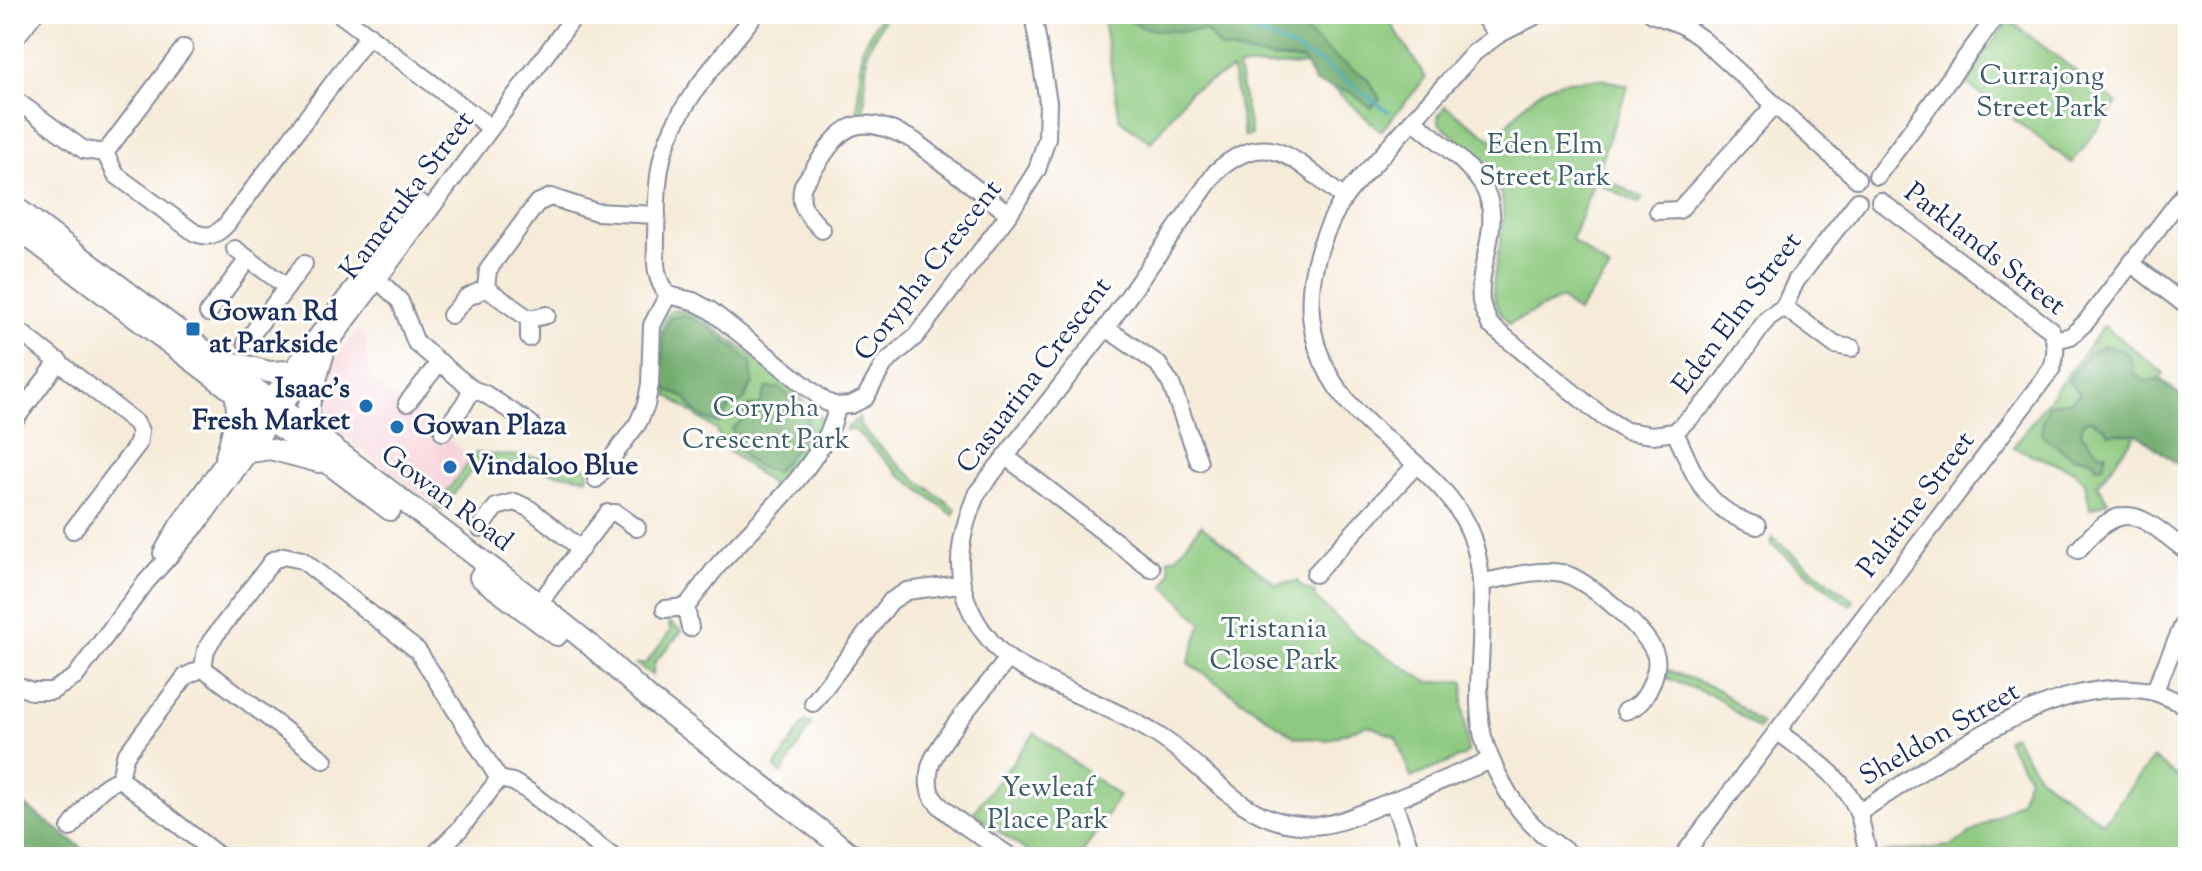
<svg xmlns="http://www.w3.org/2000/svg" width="2202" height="871" font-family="'Sorts Mill Goudy',serif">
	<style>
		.built { fill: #f6cfd7 }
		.green { fill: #8dc97f; stroke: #547c6e; stroke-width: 2 }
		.forest { fill: #72ad6e; stroke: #466e66; stroke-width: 2 }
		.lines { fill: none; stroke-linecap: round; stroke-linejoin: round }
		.stream { stroke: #3ea9be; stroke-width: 3 }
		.minor-casing { stroke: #888d9b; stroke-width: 20 }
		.major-casing { stroke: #888d9b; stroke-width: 24 }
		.minor { stroke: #fff; stroke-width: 16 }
		.major { stroke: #fff; stroke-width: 20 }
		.poi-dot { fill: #1f6fb2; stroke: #fff; stroke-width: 3 }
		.labels { text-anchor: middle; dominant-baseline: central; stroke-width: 6; stroke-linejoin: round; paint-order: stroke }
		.park-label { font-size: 28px; fill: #3d5d68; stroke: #fff }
		.street-label { font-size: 28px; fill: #1b2f5e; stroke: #fff }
		.poi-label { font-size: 28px; font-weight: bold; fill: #1b2f5e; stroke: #fff; text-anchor: start }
	</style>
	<rect width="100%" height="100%" fill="#fff"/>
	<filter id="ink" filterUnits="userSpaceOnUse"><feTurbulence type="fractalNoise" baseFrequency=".0125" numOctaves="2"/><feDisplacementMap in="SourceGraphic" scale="16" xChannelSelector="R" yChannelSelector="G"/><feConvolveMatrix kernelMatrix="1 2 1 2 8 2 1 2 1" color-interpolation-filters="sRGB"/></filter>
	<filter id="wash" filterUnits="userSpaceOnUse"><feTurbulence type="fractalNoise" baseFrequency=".006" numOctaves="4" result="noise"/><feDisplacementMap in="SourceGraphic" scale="32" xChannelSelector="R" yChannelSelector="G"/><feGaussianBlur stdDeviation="1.8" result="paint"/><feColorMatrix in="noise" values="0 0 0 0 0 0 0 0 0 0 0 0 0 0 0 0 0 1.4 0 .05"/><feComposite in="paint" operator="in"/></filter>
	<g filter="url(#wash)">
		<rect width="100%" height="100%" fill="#f6ebd8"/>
		<polygon class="built" points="357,331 366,337 366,356 373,382 472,458 436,506 321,420 319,410 322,397 333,362"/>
		<g class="green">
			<polygon points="881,14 887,14 867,51 864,112 857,112 862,48"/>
			<polygon points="1102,14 1385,14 1426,78 1381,131 1307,65 1240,67 1238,68 1251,135 1244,136 1232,70 1190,91 1151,142 1120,120"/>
			<polygon points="2009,20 2117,103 2072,163 1963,81"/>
			<path d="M1602,79L1628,86L1596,174L1642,198L1639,204L1594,181L1572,240L1610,270L1577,312L1560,299L1509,324C1505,319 1501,314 1498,309C1481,278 1516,230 1498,187C1487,161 1459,142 1439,123L1438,117L1445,106L1494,141C1510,123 1527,96 1550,86C1565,79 1585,80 1602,79Z"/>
			<path d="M672,310H688L704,320L759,361L820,416L822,421L819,428L775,487L726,449L716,430L658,388C659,363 653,328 672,310Z"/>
			<polygon points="2104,326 2164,373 2160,379 2172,388 2097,485 2108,501 2090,509 2085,482 2072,470 2013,447"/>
			<polygon points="859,417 860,426 903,469 956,509 953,515 899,474 855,430 845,430"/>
			<polygon points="476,453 576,460 589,470 587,478 488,462 476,465 441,510 436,506"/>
			<path d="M1201,525L1276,584L1297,581L1302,587L1315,593V598L1361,640L1428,682L1464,681L1463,703L1468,751L1464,756L1411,778L1396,737L1367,725L1327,740L1295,737L1188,663L1202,623L1164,585C1171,576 1172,570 1168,559L1176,557Z"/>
			<polygon points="1773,538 1854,601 1850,606 1770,543"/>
			<polygon points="669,622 682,631 654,663 653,676 636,664 646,663 670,632"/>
			<polygon points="1668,670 1717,689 1761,724 1758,729 1714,696 1666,678"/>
			<polygon points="805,721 811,724 782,774 775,768"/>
			<polygon points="1035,733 1119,796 1080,857 1035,857 977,816 974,811"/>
			<polygon points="2013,735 2038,775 2103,823 2153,758 2188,785 2188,857 1882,857 1882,853 1951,846 2020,801 2029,777 2006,740"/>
		</g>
		<g class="forest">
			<path d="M1124,14H1278L1303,29L1336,58L1367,78L1380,99L1371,108L1350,92L1315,83L1303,60L1272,58L1221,49L1206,31C1181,30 1140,37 1124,14Z"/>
			<polygon points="684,314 706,325 751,362 753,382 744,401 730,406 720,423 708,420 694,411 686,398 669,391 662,382 663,334 670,318"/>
			<path d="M2104,346C2124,349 2132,352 2134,374L2145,381L2159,379L2188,401V472L2137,434L2108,433L2106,428L2091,420L2083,422L2081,433L2099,453H2106L2103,466L2096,467L2091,459L2072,457L2042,435V421L2050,404L2071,401L2080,393L2067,381L2089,353Z"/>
			<path d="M766,388H780L808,414L807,434L776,472C751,468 736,454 732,429L745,418L747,406L760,405Z"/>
			<polygon points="14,797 94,857 14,857"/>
		</g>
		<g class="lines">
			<polyline class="stream" points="1205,14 1265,35 1319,61 1389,112"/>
		</g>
	</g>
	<g filter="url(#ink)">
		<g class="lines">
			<defs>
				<g id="minor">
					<polyline points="340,14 483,122"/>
					<path d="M755,14C723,57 680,99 664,151C656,178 657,209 656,237C656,259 653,277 668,295L693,301L710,310L826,402L837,406L851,405L865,398L884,364L916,336L1009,214L1037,170L1047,138L1048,102L1033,14"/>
					<polyline points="993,14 1029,14"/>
					<polyline points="1481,14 1498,35"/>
					<path d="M1539,14L1498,35L1475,52C1444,86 1412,120 1382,155C1369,170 1352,185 1342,201C1294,281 1299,361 1370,425C1409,459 1461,493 1475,547C1484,579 1482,610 1481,643C1480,671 1477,700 1481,727C1485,754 1506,793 1523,814C1537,832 1556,844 1574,857"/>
					<polyline points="1652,14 1682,25 1702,39 1857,179"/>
					<polyline points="14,40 34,14"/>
					<path d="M14,99L84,150L105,153L116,175L195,233C209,238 215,236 226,225L369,35"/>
					<path d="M1413,120C1435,139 1472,164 1485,190C1503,226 1477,264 1481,301C1482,309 1487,317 1490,325L1602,416L1626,431L1652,435L1675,432L1712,396L1768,318L1784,307L1796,281L1858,201"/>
					<polyline points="105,153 184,48"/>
					<polyline points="1877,176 1998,14"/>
					<path d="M1344,198C1298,164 1270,123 1216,172L1106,328L977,493C956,542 951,585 982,630C990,641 1001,654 1012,661C1059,691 1115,707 1162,738C1204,766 1239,817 1292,824C1301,825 1313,827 1322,825C1340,823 1357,815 1374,808C1413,793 1452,776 1491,760"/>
					<polyline points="1658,211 1679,210 1774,106"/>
					<path d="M822,230C808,215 797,206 803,185C839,133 846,105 913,140L1009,214"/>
					<polyline points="235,249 287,287"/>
					<polyline points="2132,264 2188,307"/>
					<polyline points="371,273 400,301 416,343 472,389 485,394 531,424"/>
					<polyline points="486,288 529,319 547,315"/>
					<polyline points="1784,307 1835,345 1852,348"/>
					<polyline points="208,313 248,259"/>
					<polyline points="451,315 466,298 486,288 488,270 537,203 551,197 596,212 657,215"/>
					<polyline points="14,327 136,423 140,431 138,444 73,530"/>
					<polyline points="1106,328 1158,364 1171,384 1199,462"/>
					<polyline points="529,338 529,319"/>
					<polyline points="2055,340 2071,336 2086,322 2188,189"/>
					<polyline points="246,342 304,264"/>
					<polyline points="269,400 376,257 421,203"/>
					<polyline points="407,403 440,362"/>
					<polyline points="281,409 576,14"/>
					<polyline points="14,421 59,361"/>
					<polyline points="443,432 464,404 472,389"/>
					<path d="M1675,432C1696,478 1705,509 1757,526"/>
					<polyline points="1005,456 1151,569"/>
					<polyline points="596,479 638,423 646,405 650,384 652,325 668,295"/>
					<polyline points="480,528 496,507 515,502 530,509 581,549"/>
					<path d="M2078,550C2125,495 2139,515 2188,552"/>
					<polyline points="162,553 178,525 260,412"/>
					<polyline points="1315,574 1416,465"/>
					<path d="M1483,582C1507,578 1538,568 1562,573C1586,578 1651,633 1656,657C1658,667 1654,678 1650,687C1644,700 1638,707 1625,711"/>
					<polyline points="665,609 686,607"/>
					<polyline points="533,611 608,513 616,513 637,528"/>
					<path d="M690,628L686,607C697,593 708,577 720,563C754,526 831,456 837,406"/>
					<path d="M1008,659C986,687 948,729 933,759C928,769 927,786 932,796C941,813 993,844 1011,857"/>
					<polyline points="203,668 324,760"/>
					<polyline points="14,684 31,691 52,691 75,677 146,582 197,525 272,421"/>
					<polyline points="2154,692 2188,614"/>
					<polyline points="813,703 891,601 907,591 960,584"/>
					<path d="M1777,731C1808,755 1845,776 1859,815C1863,828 1865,843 1869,857"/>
					<polyline points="120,779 220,857"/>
					<polyline points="1393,801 1413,857"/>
					<path d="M1858,813C1937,763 2056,669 2154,692C2165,695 2177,702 2188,707"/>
					<path d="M70,828C85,809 96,787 120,779L125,756L186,676L203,668L206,650L211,641L273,560L284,556L302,560L418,651L499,779L513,782L528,791L613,857"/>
					<polyline points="432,857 459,830 499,779"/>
					<path d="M1682,857L2052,368C2056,354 2057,343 2051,330L1880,201"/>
				</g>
				<g id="major">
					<polyline points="14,206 538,603 588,643 649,698 855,857"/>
					<polyline points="14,226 390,510"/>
					<polyline points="223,360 269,372 290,371"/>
					<polyline points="310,431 308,408 324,352"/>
					<polyline points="250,452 270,449 319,462"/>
					<polyline points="226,457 237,414 236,395"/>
					<polyline points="480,577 557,635"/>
				</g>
			</defs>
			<use href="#minor" class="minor-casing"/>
			<use href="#major" class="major-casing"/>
			<use href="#minor" class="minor"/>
			<use href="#major" class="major"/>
		</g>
	</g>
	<g class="poi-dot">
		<rect x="185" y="321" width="16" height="16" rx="4"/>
		<circle cx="366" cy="406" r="8"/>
		<circle cx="397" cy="427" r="8"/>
		<circle cx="450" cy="467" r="8"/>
	</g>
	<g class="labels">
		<g class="park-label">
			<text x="2042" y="77">Currajong<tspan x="2042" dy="32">Street Park</tspan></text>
			<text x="1545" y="146">Eden Elm<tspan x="1545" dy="32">Street Park</tspan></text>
			<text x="766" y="409">Corypha<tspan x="766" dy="32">Crescent Park</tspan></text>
			<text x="1274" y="630">Tristania<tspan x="1274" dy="32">Close Park</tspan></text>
			<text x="1048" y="789">Yewleaf<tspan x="1048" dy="32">Place Park</tspan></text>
		</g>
		<g class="street-label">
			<text transform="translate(408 196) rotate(-53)">Kameruka Street</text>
			<text transform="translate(1984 250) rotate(38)">Parklands Street</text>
			<text transform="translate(929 271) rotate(-52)">Corypha Crescent</text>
			<text transform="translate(1738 314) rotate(-53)">Eden Elm Street</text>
			<text transform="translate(1035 376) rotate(-53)">Casuarina Crescent</text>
			<text transform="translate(446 499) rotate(37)">Gowan Road</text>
			<text transform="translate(1917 505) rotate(-53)">Palatine Street</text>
			<text transform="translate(1940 735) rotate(-30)">Sheldon Street</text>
		</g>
		<g class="poi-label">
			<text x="209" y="313">Gowan Rd<tspan x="209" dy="32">at Parkside</tspan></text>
			<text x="350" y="390" text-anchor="end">Isaac's<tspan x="350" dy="32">Fresh Market</tspan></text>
			<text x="413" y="427">Gowan Plaza</text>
			<text x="466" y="467">Vindaloo Blue</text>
		</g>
	</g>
	<rect width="2202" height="871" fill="none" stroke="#fff" stroke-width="48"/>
</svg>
